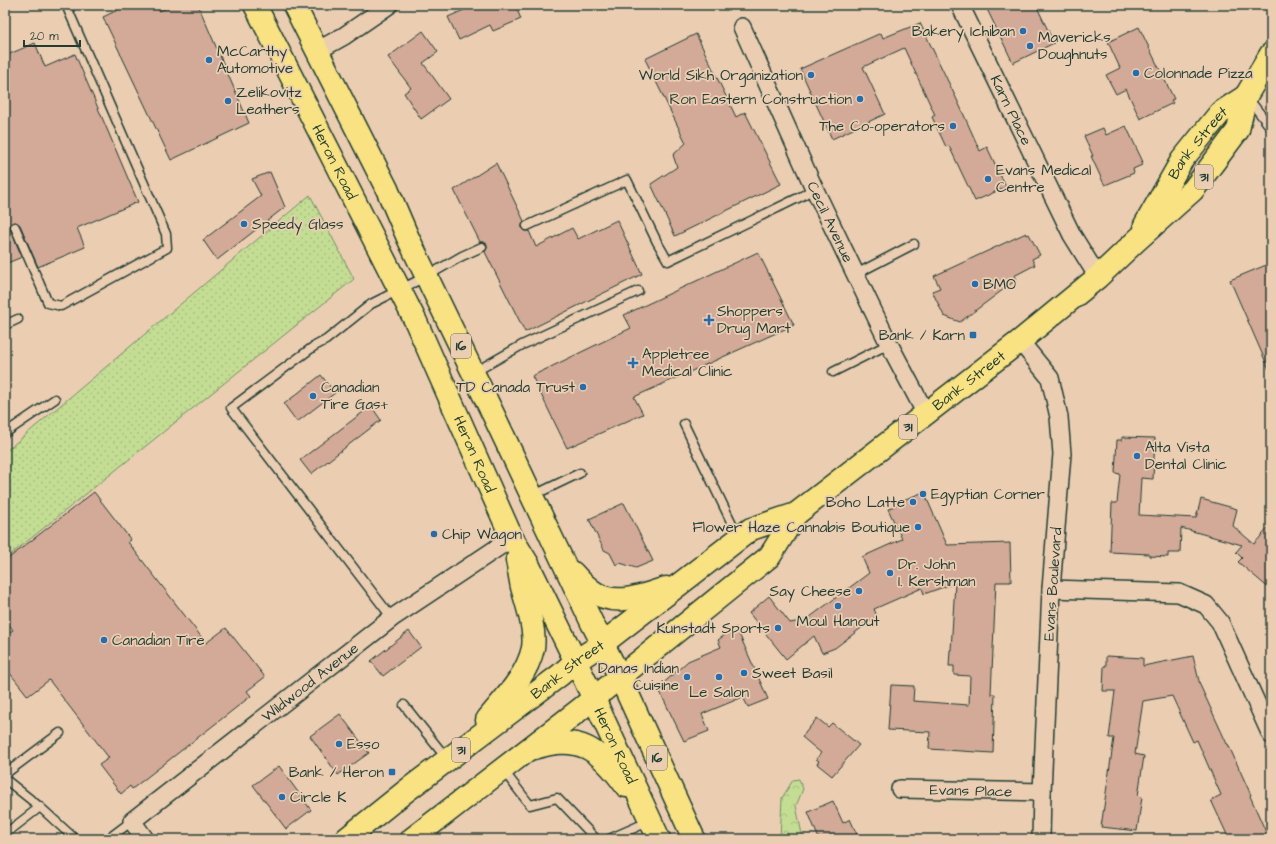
<svg xmlns="http://www.w3.org/2000/svg" width="1276" height="844" font-family="'Architects Daughter',sans-serif">
	<style>
		.grass { fill: url(#grass-dots); stroke: #718d64 }
		.forest { fill: url(#forest-crowns); stroke: #718d64 }
		.building { fill: #d3a997; stroke: #1f3d34 }
		.lines { fill: none; stroke-linecap: round; stroke-linejoin: round }
		.service-casing { stroke: #1f3d34; stroke-width: 11 }
		.minor-casing { stroke: #1f3d34; stroke-width: 20 }
		.primary-casing { stroke: #1f3d34; stroke-width: 25 }
		.service { stroke: #ebceb2; stroke-width: 8 }
		.minor { stroke: #ebceb2; stroke-width: 17 }
		.primary { stroke: #f8e281; stroke-width: 22 }
		.poi-dot { fill: #1f6fb2; stroke: #ebceb2; stroke-width: 1.5 }
		.labels { text-anchor: middle; dominant-baseline: central; stroke-width: 3.5; stroke-linejoin: round; paint-order: stroke }
		.shield { fill: #ebceb2; stroke: #5c685a; stroke-width: 1 }
		.shield-label { font-size: 14px; font-weight: bold; fill: #1f3d34 }
		.poi-label { font-size: 15px; fill: #1f3d34; stroke: #ebceb2; text-anchor: start }
		.street-label { font-size: 15px; fill: #1f3d34; stroke: #ebceb2 }
	</style>
	<defs>
		<pattern id="grass-dots" width="8" height="8" patternUnits="userSpaceOnUse"><rect width="8" height="8" fill="#c3dd93"/><path d="M2 2h.1M6 6h.1" fill="none" stroke="#a7bf7f" stroke-width="1.8" stroke-linecap="round"/></pattern>
		<pattern id="forest-crowns" width="20" height="18" patternUnits="userSpaceOnUse"><rect width="20" height="18" fill="#c3dd93"/><path d="M2 6a3 3 0 1 1 6 0M12 15a3 3 0 1 1 6 0" fill="none" stroke="#a7bf7f"/></pattern>
	</defs>
	<rect width="100%" height="100%" fill="#ebceb2"/>
	<filter id="ink" filterUnits="userSpaceOnUse"><feTurbulence type="fractalNoise" baseFrequency=".025" numOctaves="2"/><feDisplacementMap in="SourceGraphic" scale="8" xChannelSelector="R" yChannelSelector="G"/><feConvolveMatrix kernelMatrix="1 2 1 2 8 2 1 2 1" color-interpolation-filters="sRGB"/></filter>
	<g filter="url(#ink)">
		<polygon class="grass" points="310,195 354,279 5,559 5,452"/>
		<polygon class="forest" points="799,779 803,789 796,806 803,839 780,839 782,798 793,780"/>
		<g class="building">
			<polygon points="128,5 156,5 159,11 174,5 198,5 249,123 171,160 103,17"/>
			<polygon points="475,5 515,5 521,19 493,31 490,25 459,40 448,17"/>
			<polygon points="985,5 1036,5 1054,43 1013,63"/>
			<polygon points="920,23 959,104 980,151 987,147 1006,187 975,201 949,146 946,147 932,117 935,115 904,48 863,67 885,114 832,139 800,69 881,33 883,38"/>
			<polygon points="1139,27 1174,99 1171,100 1173,103 1140,119 1126,89 1116,94 1106,75 1120,68 1108,42"/>
			<polygon points="423,31 438,52 423,63 449,99 421,119 404,93 411,88 388,57"/>
			<polygon points="696,34 736,117 745,112 781,184 675,236 651,184 677,167 673,155 686,143 645,59"/>
			<polygon points="35,43 45,67 75,54 138,202 77,228 85,247 38,267 20,225 15,222 11,223 10,229 22,257 5,264 5,56"/>
			<polygon points="1126,126 1143,162 1141,163 1142,165 1133,169 1134,173 1105,185 1103,182 1091,156 1093,156 1084,136 1103,128 1106,135"/>
			<polygon points="496,163 524,221 522,225 522,229 524,231 529,231 536,247 572,228 578,239 617,220 642,274 525,332 485,252 487,248 487,244 483,242 480,242 454,190"/>
			<polygon points="270,172 285,207 217,260 203,240 261,196 252,179"/>
			<polygon points="1026,233 1027,235 1029,234 1040,255 1032,259 1035,265 1014,276 1016,280 960,322 944,316 932,291 940,288 934,276"/>
			<polygon points="758,252 794,325 634,397 643,414 567,448 532,376 631,328 624,315"/>
			<polygon points="1271,263 1271,374 1230,280"/>
			<polygon points="321,375 335,393 297,422 284,404"/>
			<polygon points="371,406 381,420 311,474 300,460"/>
			<polygon points="1122,437 1155,438 1153,479 1141,478 1139,515 1196,518 1201,499 1237,509 1233,526 1254,544 1271,525 1271,590 1238,562 1242,558 1236,552 1242,545 1181,528 1180,553 1168,553 1168,557 1149,556 1149,554 1110,552 1112,503 1117,503 1120,474 1115,473 1117,440 1122,440"/>
			<polygon points="94,492 131,540 128,542 206,643 226,628 265,677 247,691 251,696 132,789 130,786 121,794 99,765 109,758 49,680 28,696 5,667 5,636 13,630 5,619 5,561"/>
			<polygon points="924,492 947,545 1010,543 1011,582 996,582 991,694 995,694 993,753 929,749 930,732 888,730 891,685 914,686 913,701 969,705 970,676 954,675 954,666 949,666 950,650 951,650 955,583 924,594 922,588 874,609 877,616 835,648 822,653 814,636 786,659 749,613 769,596 790,623 806,620 869,573 862,557 902,539 888,509 896,505 895,503"/>
			<polygon points="624,503 653,561 636,568 620,563 616,565 610,553 604,550 589,519"/>
			<polygon points="736,627 768,699 748,707 743,697 702,714 709,731 684,741 658,688 688,661 721,647 718,640"/>
			<polygon points="409,631 421,647 383,676 371,661"/>
			<polygon points="1106,656 1143,658 1143,666 1193,656 1200,685 1227,744 1228,744 1251,795 1250,796 1269,839 1229,839 1211,800 1221,795 1197,740 1193,742 1172,696 1143,701 1135,754 1144,756 1138,796 1142,797 1137,831 1101,827 1114,738 1109,738 1115,691 1103,691 1104,666 1106,666"/>
			<polygon points="340,714 369,753 338,775 310,736"/>
			<polygon points="817,718 828,727 832,723 859,745 832,776 817,764 819,761 816,759 821,753 802,737"/>
			<polygon points="279,766 311,810 286,829 253,785"/>
			<polygon points="833,801 843,823 850,819 859,839 819,839 808,812"/>
		</g>
		<g class="lines">
			<defs>
				<g id="service">
					<polyline points="1248,98 1271,128"/>
					<polyline points="527,226 627,180 657,242 668,261 802,196 814,188"/>
					<polyline points="15,227 48,303 61,306 167,248 166,234 66,5"/>
					<polyline points="856,274 914,244"/>
					<polyline points="5,325 18,319"/>
					<polyline points="833,372 889,344"/>
					<polyline points="473,373 522,345 638,291"/>
					<polyline points="684,424 739,538"/>
					<polyline points="5,433 55,399"/>
					<polyline points="532,496 580,473"/>
					<polyline points="392,618 231,408 313,347 326,340 371,304 427,276 462,256 482,247"/>
					<polyline points="404,705 447,759"/>
					<polyline points="503,770 530,805 557,798 596,839"/>
					<polyline points="5,774 60,733"/>
					<polyline points="5,779 40,807 75,839"/>
					<polyline points="5,834 40,807"/>
					<polyline points="108,839 132,821"/>
					<polyline points="609,839 650,821"/>
				</g>
				<g id="minor">
					<path id="s1" d="M960,5L1072,235L1098,277"/>
					<path id="s2" d="M742,27L814,188L889,344L926,414"/>
					<polyline points="317,51 344,36 389,5"/>
					<polyline points="1020,341 1050,378 1059,417 1062,454 1051,589 1042,792 1041,839"/>
					<polyline points="1051,589 1179,593 1206,605 1220,622 1271,735"/>
					<path id="s3" d="M900,789L1042,792"/>
					<path id="s4" d="M145,839L132,821L392,618L512,538"/>
				</g>
				<g id="primary">
					<path id="s5" d="M255,5L416,322L512,538L528,564L594,699L659,839"/>
					<polyline points="294,5 387,189 408,238 494,416 592,623 620,677 694,839"/>
					<path id="s6" d="M1145,225L1182,160L1220,113L1246,96"/>
					<path d="M573,573C578,579 584,585 591,590C613,608 642,596 666,588"/>
					<path d="M487,720C504,699 527,676 533,648C536,630 527,605 522,587C520,578 519,569 517,560"/>
					<path d="M534,748C579,733 600,750 626,786"/>
					<path id="s7" d="M346,839L406,791L560,675L576,661L602,644L751,529L796,514L1020,341L1098,277L1136,241L1193,190L1238,130L1246,96L1271,54"/>
					<polyline points="412,839 578,711 770,556 796,514"/>
				</g>
			</defs>
			<use href="#service" class="service-casing"/>
			<use href="#minor" class="minor-casing"/>
			<use href="#primary" class="primary-casing"/>
			<use href="#service" class="service"/>
			<use href="#minor" class="minor"/>
			<use href="#primary" class="primary"/>
		</g>
	</g>
	<g class="poi-dot">
		<circle cx="1023" cy="31" r="4"/>
		<circle cx="1030" cy="46" r="4"/>
		<circle cx="209" cy="60" r="4"/>
		<circle cx="1136" cy="73" r="4"/>
		<circle cx="811" cy="75" r="4"/>
		<circle cx="860" cy="99" r="4"/>
		<circle cx="228" cy="101" r="4"/>
		<circle cx="953" cy="126" r="4"/>
		<circle cx="988" cy="179" r="4"/>
		<circle cx="244" cy="224" r="4"/>
		<circle cx="975" cy="284" r="4"/>
		<path d="M707 314h4v4h4v4h-4v4h-4v-4h-4v-4h4z"/>
		<rect x="969" y="331" width="8" height="8" rx="2"/>
		<path d="M631 357h4v4h4v4h-4v4h-4v-4h-4v-4h4z"/>
		<circle cx="583" cy="387" r="4"/>
		<circle cx="313" cy="396" r="4"/>
		<circle cx="1137" cy="456" r="4"/>
		<circle cx="923" cy="494" r="4"/>
		<circle cx="913" cy="502" r="4"/>
		<circle cx="918" cy="527" r="4"/>
		<circle cx="434" cy="534" r="4"/>
		<circle cx="890" cy="573" r="4"/>
		<circle cx="859" cy="591" r="4"/>
		<circle cx="838" cy="606" r="4"/>
		<circle cx="778" cy="628" r="4"/>
		<circle cx="104" cy="640" r="4"/>
		<circle cx="744" cy="673" r="4"/>
		<circle cx="687" cy="677" r="4"/>
		<circle cx="719" cy="677" r="4"/>
		<circle cx="339" cy="744" r="4"/>
		<rect x="388" y="768" width="8" height="8" rx="2"/>
		<circle cx="282" cy="797" r="4"/>
	</g>
	<g class="labels">
		<g class="shield">
			<rect x="1195" y="165" width="18" height="24" rx="3"/>
			<rect x="451" y="334" width="20" height="24" rx="3"/>
			<rect x="899" y="415" width="18" height="24" rx="3"/>
			<rect x="452" y="738" width="18" height="24" rx="3"/>
			<rect x="647" y="746" width="20" height="24" rx="3"/>
		</g>
		<g class="shield-label">
			<text x="1204" y="177">31</text>
			<text x="461" y="346">16</text>
			<text x="908" y="427">31</text>
			<text x="461" y="750">31</text>
			<text x="657" y="758">16</text>
		</g>
		<g class="poi-label">
			<text x="1015" y="31" text-anchor="end">Bakery Ichiban</text>
			<text x="1038" y="37">Mavericks<tspan x="1038" dy="17">Doughnuts</tspan></text>
			<text x="217" y="51">McCarthy<tspan x="217" dy="17">Automotive</tspan></text>
			<text x="1144" y="73">Colonnade Pizza</text>
			<text x="803" y="75" text-anchor="end">World Sikh Organization</text>
			<text x="236" y="92">Zelikovitz<tspan x="236" dy="17">Leathers</tspan></text>
			<text x="852" y="99" text-anchor="end">Ron Eastern Construction</text>
			<text x="945" y="126" text-anchor="end">The Co-operators</text>
			<text x="996" y="170">Evans Medical<tspan x="996" dy="17">Centre</tspan></text>
			<text x="252" y="224">Speedy Glass</text>
			<text x="983" y="284">BMO</text>
			<text x="717" y="311">Shoppers<tspan x="717" dy="17">Drug Mart</tspan></text>
			<text x="965" y="335" text-anchor="end">Bank / Karn</text>
			<text x="642" y="354">Appletree<tspan x="642" dy="17">Medical Clinic</tspan></text>
			<text x="321" y="387">Canadian<tspan x="321" dy="17">Tire Gas+</tspan></text>
			<text x="575" y="387" text-anchor="end">TD Canada Trust</text>
			<text x="1145" y="447">Alta Vista<tspan x="1145" dy="17">Dental Clinic</tspan></text>
			<text x="931" y="494">Egyptian Corner</text>
			<text x="905" y="502" text-anchor="end">Boho Latte</text>
			<text x="910" y="527" text-anchor="end">Flower Haze Cannabis Boutique</text>
			<text x="442" y="534">Chip Wagon</text>
			<text x="898" y="564">Dr. John<tspan x="898" dy="17">I. Kershman</tspan></text>
			<text x="851" y="591" text-anchor="end">Say Cheese</text>
			<text x="838" y="621" text-anchor="middle">Moul Hanout</text>
			<text x="770" y="628" text-anchor="end">Kunstadt Sports</text>
			<text x="112" y="640">Canadian Tire</text>
			<text x="679" y="668" text-anchor="end">Danas Indian<tspan x="679" dy="17">Cuisine</tspan></text>
			<text x="752" y="673">Sweet Basil</text>
			<text x="719" y="692" text-anchor="middle">Le Salon</text>
			<text x="347" y="744">Esso</text>
			<text x="384" y="772" text-anchor="end">Bank / Heron</text>
			<text x="290" y="797">Circle K</text>
		</g>
		<g class="street-label">
			<text stroke="none"><textPath href="#s1" startOffset="117">Karn Place</textPath></text>
			<text stroke="none"><textPath href="#s6" startOffset="98">Bank Street</textPath></text>
			<text stroke="none"><textPath href="#s5" startOffset="176">Heron Road</textPath></text>
			<text stroke="none"><textPath href="#s2" startOffset="214">Cecil Avenue</textPath></text>
			<text stroke="none"><textPath href="#s7" startOffset="776">Bank Street</textPath></text>
			<text stroke="none"><textPath href="#s5" startOffset="500">Heron Road</textPath></text>
			<text transform="translate(1053 584) rotate(-86)">Evans Boulevard</text>
			<text stroke="none"><textPath href="#s7" startOffset="279">Bank Street</textPath></text>
			<text stroke="none"><textPath href="#s4" startOffset="248">Wildwood Avenue</textPath></text>
			<text stroke="none"><textPath href="#s5" startOffset="824">Heron Road</textPath></text>
			<text stroke="none"><textPath href="#s3" startOffset="71">Evans Place</textPath></text>
		</g>
	</g>
	<rect width="1276" height="844" fill="none" stroke="#ebceb2" stroke-width="20"/>
	<rect x="10" y="10" width="1256" height="824" fill="none" stroke="#1f3d34" stroke-width="1.5" filter="url(#ink)"/>
	<path d="M24 40v6h56v-6" fill="none" stroke="#1f3d34" stroke-width="2"/>
	<text x="30" y="40" font-size="12" fill="#1f3d34" stroke="#ebceb2" stroke-width="3" paint-order="stroke">20 m</text>
</svg>
